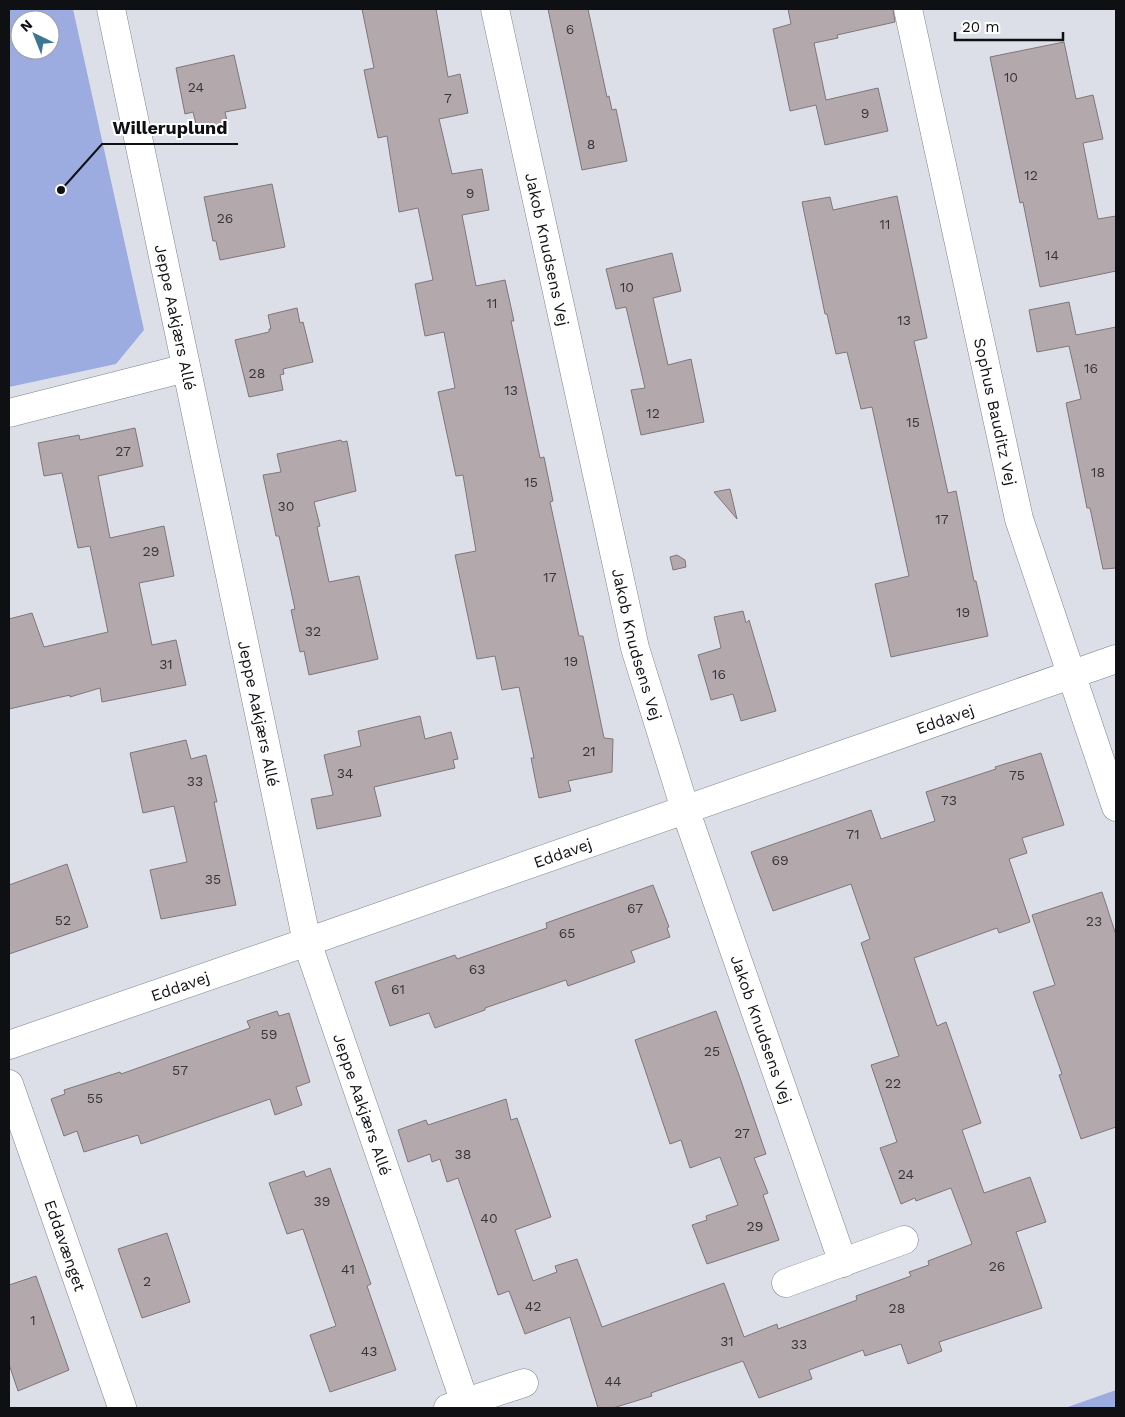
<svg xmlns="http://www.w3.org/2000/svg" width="1125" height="1417" font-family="'Work Sans',sans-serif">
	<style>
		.green { fill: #9cace0; fill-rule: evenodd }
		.building { fill: #b3a9ad; stroke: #7f7679 }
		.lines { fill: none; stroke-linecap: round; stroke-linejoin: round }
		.minor-casing { stroke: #7f828a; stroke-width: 29 }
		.minor { stroke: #fff; stroke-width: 28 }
		.labels { text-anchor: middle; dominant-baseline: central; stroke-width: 4; stroke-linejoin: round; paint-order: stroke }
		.number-label { font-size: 14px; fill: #38363a }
		.street-label { font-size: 16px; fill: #0f1013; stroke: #fff }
		.leader { fill: none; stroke: #0f1013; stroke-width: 2 }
		.callout-dot { fill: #0f1013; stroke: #fff; stroke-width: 2 }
		.callout-label { font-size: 18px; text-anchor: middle; font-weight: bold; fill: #0f1013; stroke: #fff; stroke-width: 4; stroke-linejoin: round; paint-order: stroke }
	</style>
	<rect width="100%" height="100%" fill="#dcdfe8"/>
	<g class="green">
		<path d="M9,9H73L144,330L116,364L9,387ZM20,20H50V50H20Z"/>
		<polygon points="1116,1390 1116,1408 1065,1408"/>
	</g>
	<g class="building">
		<polygon points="362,9 436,9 448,77 460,74 468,113 439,119 452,174 482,169 489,210 462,215 476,286 505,280 514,321 511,321 540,458 544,457 553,501 550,502 579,636 583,636 604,738 613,739 612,772 568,781 571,791 539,798 531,758 534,758 519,687 502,690 495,656 477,659 455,555 476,551 463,475 456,476 438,392 455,388 444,332 425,336 415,284 433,280 418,208 399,212 387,136 378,138 364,70 374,68"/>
		<polygon points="548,9 588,9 607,97 609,96 612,110 616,109 627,161 582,170"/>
		<polygon points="788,9 893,9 895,22 837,35 838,38 814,43 826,100 878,88 888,131 825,145 816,105 790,111 773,29 791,24"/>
		<polygon points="1064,42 1076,99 1093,95 1103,139 1083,143 1098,219 1116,216 1116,271 1040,287 1023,202 1020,203 990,57"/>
		<polygon points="234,55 246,108 225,112 228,125 198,132 193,112 185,114 176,68"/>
		<polygon points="272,184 285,247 220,260 216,241 213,241 204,197"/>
		<polygon points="897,196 927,338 914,341 948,493 956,491 974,581 976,581 988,636 891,657 875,584 909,576 872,407 861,409 847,352 836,354 827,314 825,314 802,202 830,197 833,210"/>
		<polygon points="672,253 681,291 653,298 668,365 691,359 704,422 641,435 631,390 645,388 626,307 616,309 606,269"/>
		<polygon points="1069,302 1076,335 1116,327 1116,568 1103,569 1090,508 1087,508 1066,403 1081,399 1069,346 1037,352 1029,310"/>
		<polygon points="297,308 300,323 303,322 313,362 283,369 284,374 280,375 283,390 249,397 235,340 269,332 269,329 271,329 268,315"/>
		<polygon points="135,428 143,466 98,476 110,538 164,526 174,576 139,583 152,645 176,640 186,685 102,702 100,688 70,697 70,695 9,709 9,619 32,613 44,647 108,632 90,546 78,548 62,473 44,476 38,443 79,435 80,440"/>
		<polygon points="341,440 342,442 347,441 356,491 314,502 320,526 317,527 329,582 359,576 378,659 309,675 304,651 300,652 291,610 295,609 279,536 276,536 263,475 281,472 277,454"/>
		<polygon points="730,489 737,519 714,492"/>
		<polygon points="677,555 685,560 686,567 673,570 670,557"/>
		<polygon points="743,611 746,623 749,620 776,711 741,721 733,694 711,700 698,655 721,648 714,617"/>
		<polygon points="420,716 425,739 451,732 458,759 453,760 455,768 374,787 381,816 317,829 311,799 333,795 324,755 361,746 358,731"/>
		<polygon points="186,740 191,759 206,755 217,802 214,802 236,905 161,919 150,870 187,862 174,806 143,813 130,753"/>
		<polygon points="1041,753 1064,825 1022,838 1027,853 1009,859 1030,922 999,933 997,928 914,958 937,1026 946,1022 981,1123 962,1130 984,1193 1030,1177 1046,1222 1016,1232 1042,1308 939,1342 942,1351 908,1364 901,1344 865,1356 863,1350 809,1370 812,1379 759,1398 743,1361 651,1393 652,1396 613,1408 598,1408 570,1317 525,1334 509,1291 498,1295 458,1178 447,1182 440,1159 432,1162 430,1154 408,1162 398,1130 426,1120 428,1125 506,1099 511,1120 517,1118 551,1217 515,1230 533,1281 557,1272 555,1266 577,1259 602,1327 724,1283 744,1337 777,1324 778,1329 857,1300 856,1296 911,1276 909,1272 929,1265 928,1261 972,1244 951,1188 916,1201 915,1198 901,1204 880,1148 897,1142 871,1065 899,1056 861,943 870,939 851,884 773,911 751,852 871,810 881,839 935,821 926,792 996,769 995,767"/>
		<polygon points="67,864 88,927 9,954 9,885"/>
		<polygon points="653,885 669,927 667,928 670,937 631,951 635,962 568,986 566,980 485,1008 485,1010 435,1028 429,1013 390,1026 375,982 455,955 457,959 547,928 546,923"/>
		<polygon points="1102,892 1116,935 1116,1127 1081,1139 1059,1075 1062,1074 1033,992 1055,985 1032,915"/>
		<polygon points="277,1011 279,1016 289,1013 310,1082 296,1087 302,1105 275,1115 270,1099 141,1144 138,1135 84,1152 77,1131 64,1136 51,1099 65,1094 64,1090 120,1072 121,1074 250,1028 247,1021"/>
		<polygon points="716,1011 740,1078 766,1154 754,1158 768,1193 763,1195 779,1240 707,1264 692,1225 707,1220 706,1216 738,1205 720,1157 690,1168 681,1140 670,1144 635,1040"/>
		<polygon points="330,1168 371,1284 367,1286 396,1370 330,1392 310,1335 336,1326 303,1229 287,1234 269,1183 304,1171 306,1177"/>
		<polygon points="167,1233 190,1302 142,1318 118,1249"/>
		<polygon points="36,1276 69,1370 18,1391 9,1364 9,1285"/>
	</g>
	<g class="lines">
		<defs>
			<g id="minor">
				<path id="s1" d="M111,9L307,942L465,1403"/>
				<path id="s2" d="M495,9L635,648L685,809L843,1263"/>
				<path id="s3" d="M908,9L1019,519L1116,807"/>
				<polyline points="9,413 186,368"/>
				<path id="s4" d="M9,1045L307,942L1116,659"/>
				<path id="s5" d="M9,1084L122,1407"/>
				<polyline points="786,1283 904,1240"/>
				<polyline points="448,1408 524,1383"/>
			</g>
		</defs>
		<use href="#minor" class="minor-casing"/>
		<use href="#minor" class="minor"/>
	</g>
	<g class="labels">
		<g class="number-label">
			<text x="570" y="29">6</text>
			<text x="1011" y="77">10</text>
			<text x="196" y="87">24</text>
			<text x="448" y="98">7</text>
			<text x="865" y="113">9</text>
			<text x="591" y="144">8</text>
			<text x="1031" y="175">12</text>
			<text x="470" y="193">9</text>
			<text x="225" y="218">26</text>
			<text x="885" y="224">11</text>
			<text x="1052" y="255">14</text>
			<text x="627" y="287">10</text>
			<text x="492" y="303">11</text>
			<text x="904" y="320">13</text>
			<text x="1091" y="368">16</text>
			<text x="257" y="373">28</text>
			<text x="511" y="390">13</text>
			<text x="653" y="413">12</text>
			<text x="913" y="422">15</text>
			<text x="123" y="451">27</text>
			<text x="1098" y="472">18</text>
			<text x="531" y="482">15</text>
			<text x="286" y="506">30</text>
			<text x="942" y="519">17</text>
			<text x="151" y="551">29</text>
			<text x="550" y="577">17</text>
			<text x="963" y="612">19</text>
			<text x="313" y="631">32</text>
			<text x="571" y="661">19</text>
			<text x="166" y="664">31</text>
			<text x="719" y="674">16</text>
			<text x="589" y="751">21</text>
			<text x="345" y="773">34</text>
			<text x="1017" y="775">75</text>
			<text x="195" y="781">33</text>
			<text x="949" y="800">73</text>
			<text x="853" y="834">71</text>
			<text x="780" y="860">69</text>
			<text x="213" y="879">35</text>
			<text x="635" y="908">67</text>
			<text x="63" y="920">52</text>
			<text x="1094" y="921">23</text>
			<text x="567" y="933">65</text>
			<text x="477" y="969">63</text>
			<text x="398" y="989">61</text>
			<text x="269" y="1034">59</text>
			<text x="712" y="1051">25</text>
			<text x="180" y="1070">57</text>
			<text x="893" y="1083">22</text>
			<text x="95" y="1098">55</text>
			<text x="742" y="1133">27</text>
			<text x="463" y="1154">38</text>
			<text x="906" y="1174">24</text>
			<text x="322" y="1201">39</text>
			<text x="489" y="1218">40</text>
			<text x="755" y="1226">29</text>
			<text x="997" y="1266">26</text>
			<text x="348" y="1269">41</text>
			<text x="147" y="1281">2</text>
			<text x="533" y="1306">42</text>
			<text x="897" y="1308">28</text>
			<text x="33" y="1320">1</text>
			<text x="727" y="1341">31</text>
			<text x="799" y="1344">33</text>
			<text x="369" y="1351">43</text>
			<text x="613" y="1381">44</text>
		</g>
		<g class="street-label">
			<text stroke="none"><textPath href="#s2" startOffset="246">Jakob Knudsens Vej</textPath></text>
			<text stroke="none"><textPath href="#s1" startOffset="315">Jeppe Aakjærs Allé</textPath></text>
			<text stroke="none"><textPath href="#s3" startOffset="412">Sophus Bauditz Vej</textPath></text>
			<text stroke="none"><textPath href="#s2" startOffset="651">Jakob Knudsens Vej</textPath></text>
			<text stroke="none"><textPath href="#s1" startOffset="720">Jeppe Aakjærs Allé</textPath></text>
			<text stroke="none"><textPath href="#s4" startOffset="991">Eddavej</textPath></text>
			<text stroke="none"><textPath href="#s4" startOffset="586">Eddavej</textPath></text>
			<text stroke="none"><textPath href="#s4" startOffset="181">Eddavej</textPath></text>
			<text stroke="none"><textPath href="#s2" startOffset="1056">Jakob Knudsens Vej</textPath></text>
			<text stroke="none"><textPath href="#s1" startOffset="1125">Jeppe Aakjærs Allé</textPath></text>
			<text stroke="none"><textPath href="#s5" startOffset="171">Eddavænget</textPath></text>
		</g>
	</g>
	<path class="leader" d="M61 190L102 144H238"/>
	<circle class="callout-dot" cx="61" cy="190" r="5"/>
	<g class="callout-label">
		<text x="170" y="134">Willeruplund</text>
	</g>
	<rect width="1125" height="1417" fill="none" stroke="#0f1013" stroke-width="20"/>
	<g transform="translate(35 35) rotate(317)"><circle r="24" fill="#ffffff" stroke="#9f9fa1"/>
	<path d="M0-4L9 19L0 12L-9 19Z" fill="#3d7690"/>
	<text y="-8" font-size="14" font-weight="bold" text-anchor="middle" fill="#0f1013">N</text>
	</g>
	<path d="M955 32v8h108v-8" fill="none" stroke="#0f1013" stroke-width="2.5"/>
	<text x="962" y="32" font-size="15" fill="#0f1013" stroke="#ffffff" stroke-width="4" paint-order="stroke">20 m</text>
</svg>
